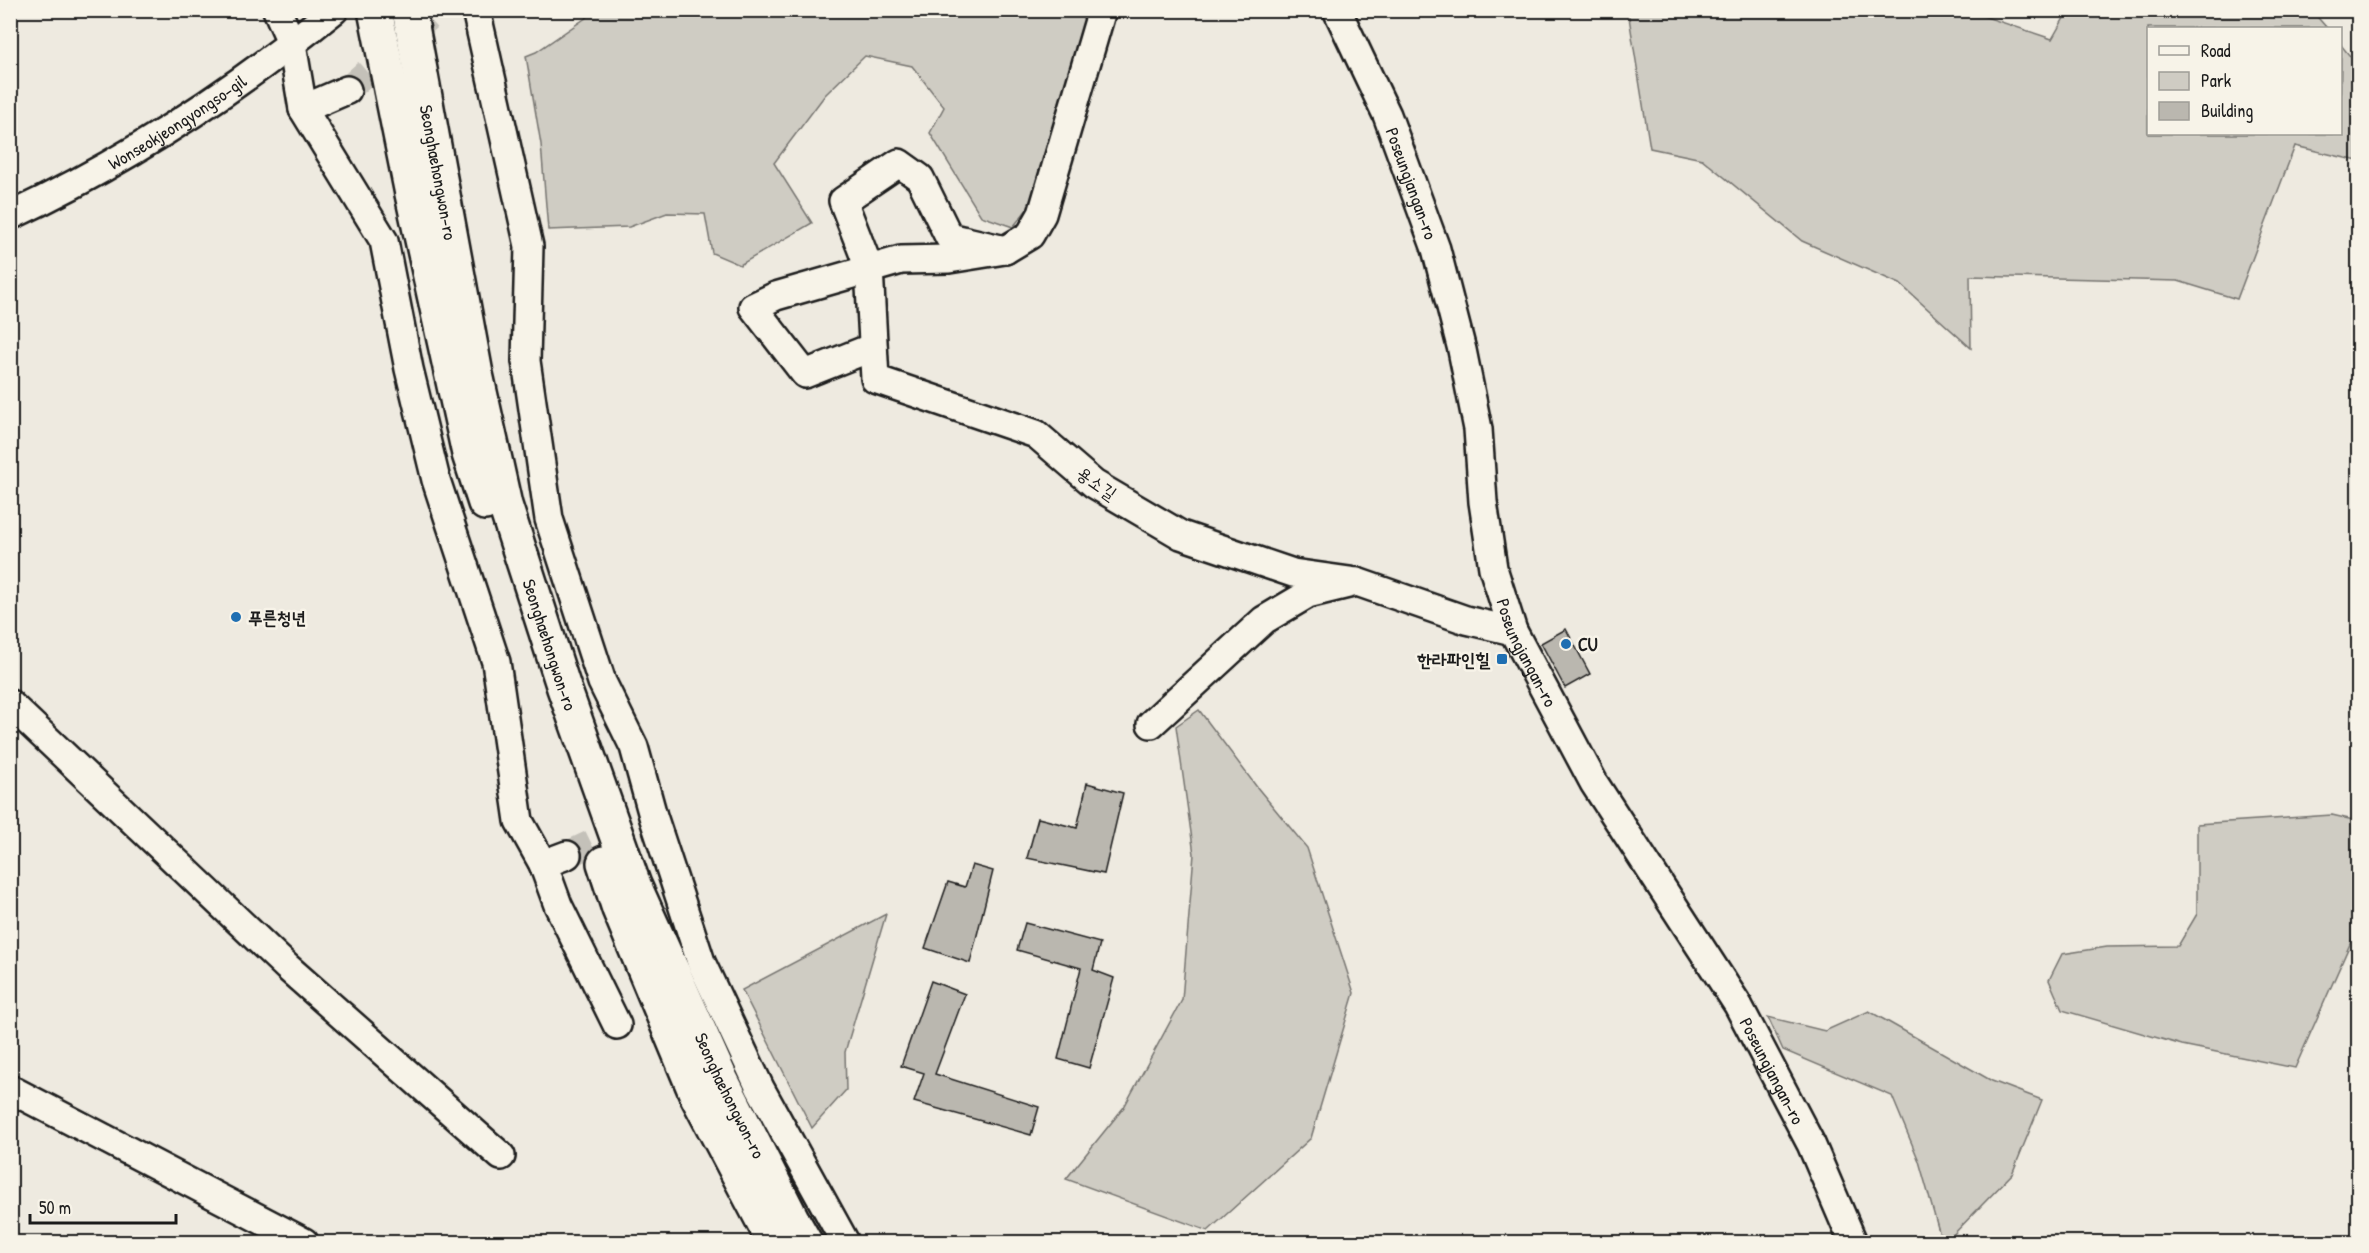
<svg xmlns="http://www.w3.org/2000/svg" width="2369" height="1253" font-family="'Patrick Hand','Poor Story',sans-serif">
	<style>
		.green { fill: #cfccc3; stroke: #767470; stroke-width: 1.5 }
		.building { fill: #bab7af; stroke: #1c1c1c; stroke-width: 1.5 }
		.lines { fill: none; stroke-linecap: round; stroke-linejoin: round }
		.minor-tunnel { stroke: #c4c1b9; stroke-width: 27; stroke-dasharray: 27 14; stroke-linecap: butt }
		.minor-casing { stroke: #1c1c1c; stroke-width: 32 }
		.major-casing { stroke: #1c1c1c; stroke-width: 38 }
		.minor { stroke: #f7f3e8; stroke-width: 27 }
		.major { stroke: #f7f3e8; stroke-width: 33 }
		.poi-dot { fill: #1f6fb2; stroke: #f7f3e8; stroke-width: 2 }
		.labels { text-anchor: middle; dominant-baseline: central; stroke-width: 5; stroke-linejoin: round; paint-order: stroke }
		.street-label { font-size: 18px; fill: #1c1c1c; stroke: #f7f3e8 }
		.poi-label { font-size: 18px; font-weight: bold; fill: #1c1c1c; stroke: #f7f3e8; text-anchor: start }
	</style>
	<rect width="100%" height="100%" fill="#eeeae0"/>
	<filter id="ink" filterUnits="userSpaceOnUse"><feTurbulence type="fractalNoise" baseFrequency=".0167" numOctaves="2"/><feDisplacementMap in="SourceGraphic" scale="12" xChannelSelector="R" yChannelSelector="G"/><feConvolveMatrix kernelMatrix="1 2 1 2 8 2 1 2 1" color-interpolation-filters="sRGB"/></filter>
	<g filter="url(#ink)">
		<g class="green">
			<polygon points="596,11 1089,11 1032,203 1013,227 981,216 930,133 944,107 912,66 865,56 825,95 774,163 812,223 740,265 712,253 705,214 667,213 629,227 548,230 541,144 526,56 536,52"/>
			<polygon points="1628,11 1968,11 2052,39 2068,11 2312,11 2327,28 2148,28 2148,134 2340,134 2341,45 2358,66 2358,161 2295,146 2237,299 2178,281 1970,276 1971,348 1900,284 1802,241 1702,159 1650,148"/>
			<polygon points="1199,710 1256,786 1307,848 1354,993 1311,1138 1208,1231 1066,1179 1124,1107 1182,1000 1194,854 1176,726"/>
			<polygon points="2332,815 2358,821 2358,926 2295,1068 2182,1045 2062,1010 2049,980 2062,954 2107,947 2178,946 2197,914 2197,824"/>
			<polygon points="886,914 845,1052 846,1090 812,1128 742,990"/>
			<polygon points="1869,1011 1992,1081 2042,1100 2012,1174 1946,1242 1942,1242 1919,1161 1892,1096 1783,1050 1768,1017 1825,1031"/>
		</g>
		<g class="building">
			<polygon points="1566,629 1590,674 1565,688 1541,643"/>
			<polygon points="1087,783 1123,793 1104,874 1027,858 1038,818 1077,828"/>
			<polygon points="972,865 993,871 970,963 925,948 948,882 965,887"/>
			<polygon points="1025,923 1100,943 1093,970 1114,978 1089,1068 1058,1059 1081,968 1017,950"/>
			<polygon points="931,981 965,994 935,1074 1039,1107 1031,1135 914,1102 924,1073 901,1066"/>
		</g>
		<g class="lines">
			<g class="minor-tunnel">
				<polyline points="347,90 437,10"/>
				<polyline points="567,855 632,824"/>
			</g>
			<defs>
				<g id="minor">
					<polyline points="277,10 292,44 303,109 384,241 409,369 436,480 496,662 519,821 543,864 558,905 617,1025"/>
					<polyline points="476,10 529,246 526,361 549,519 602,682 634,747 653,816 701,962 760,1088 845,1242"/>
					<path id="s1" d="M1337,10L1387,115L1436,249L1462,350L1478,429L1483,502L1493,568L1513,631L1594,783L1738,1005L1811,1144L1853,1242"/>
					<polyline points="303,109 347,90"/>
					<path id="s2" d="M10,216C126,162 235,90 334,10"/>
					<polyline points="1005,250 949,237 920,178 899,163 843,201 869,268 875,379 1036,434 1094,484 1181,535 1293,573 1357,582"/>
					<polyline points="873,347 805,374 753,307 776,296 901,260 949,259 1005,250 1030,235 1042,214 1102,10"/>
					<polyline points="10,704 287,967 501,1156"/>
					<polyline points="1151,724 1264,620 1308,594 1357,582 1466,620 1513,631"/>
					<polyline points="543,864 567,855"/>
					<polyline points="10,1089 304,1242"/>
				</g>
				<g id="major">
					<polyline points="375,10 412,194 469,454 485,503"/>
					<path id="s3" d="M409,10L476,374L505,505L564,688L634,885L721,1079L793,1221L805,1242"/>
					<polyline points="604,863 619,909 697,1096 774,1242"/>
				</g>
			</defs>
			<use href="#minor" class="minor-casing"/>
			<use href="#major" class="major-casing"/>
			<use href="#minor" class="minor"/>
			<use href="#major" class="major"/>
		</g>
	</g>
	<g class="poi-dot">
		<circle cx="236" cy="617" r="6"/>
		<circle cx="1566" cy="644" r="6"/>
		<rect x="1496" y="653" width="12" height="12" rx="3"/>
	</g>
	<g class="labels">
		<g class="street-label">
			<text stroke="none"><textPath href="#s2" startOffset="192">Wonseokjeongyongso-gil</textPath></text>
			<text stroke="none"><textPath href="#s3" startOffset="165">Seonghaehongwon-ro</textPath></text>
			<text stroke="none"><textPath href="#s1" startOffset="189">Poseungjangan-ro</textPath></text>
			<text transform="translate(1097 483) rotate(35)">용소길</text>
			<text stroke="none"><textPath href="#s3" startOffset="651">Seonghaehongwon-ro</textPath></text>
			<text stroke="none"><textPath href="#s1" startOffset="675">Poseungjangan-ro</textPath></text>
			<text stroke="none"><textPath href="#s1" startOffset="1161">Poseungjangan-ro</textPath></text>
			<text stroke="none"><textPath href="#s3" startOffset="1137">Seonghaehongwon-ro</textPath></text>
		</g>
		<g class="poi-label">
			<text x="248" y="617">푸른청년</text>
			<text x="1578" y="644">CU</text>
			<text x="1490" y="659" text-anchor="end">한라파인힐</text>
		</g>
	</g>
	<rect width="2369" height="1253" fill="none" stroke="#f7f3e8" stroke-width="36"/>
	<rect x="18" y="18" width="2333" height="1217" fill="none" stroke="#1c1c1c" stroke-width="2" filter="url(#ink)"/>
	<rect x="2147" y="27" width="195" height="108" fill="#f7f3e8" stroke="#9f9d96" stroke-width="1.5"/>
	<rect x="2159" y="46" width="30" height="9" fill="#f7f3e8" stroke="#9f9d96" stroke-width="1.5"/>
	<text x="2201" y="57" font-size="18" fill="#1c1c1c">Road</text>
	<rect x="2159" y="72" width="30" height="18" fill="#cfccc3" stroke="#9f9d96" stroke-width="1.5"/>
	<text x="2201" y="87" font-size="18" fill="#1c1c1c">Park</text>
	<rect x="2159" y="102" width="30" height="18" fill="#bab7af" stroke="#9f9d96" stroke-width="1.5"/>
	<text x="2201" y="117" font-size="18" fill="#1c1c1c">Building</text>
	<path d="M30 1214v9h146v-9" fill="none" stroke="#1c1c1c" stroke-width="3"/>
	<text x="39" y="1214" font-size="18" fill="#1c1c1c" stroke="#f7f3e8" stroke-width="4.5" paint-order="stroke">50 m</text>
</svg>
